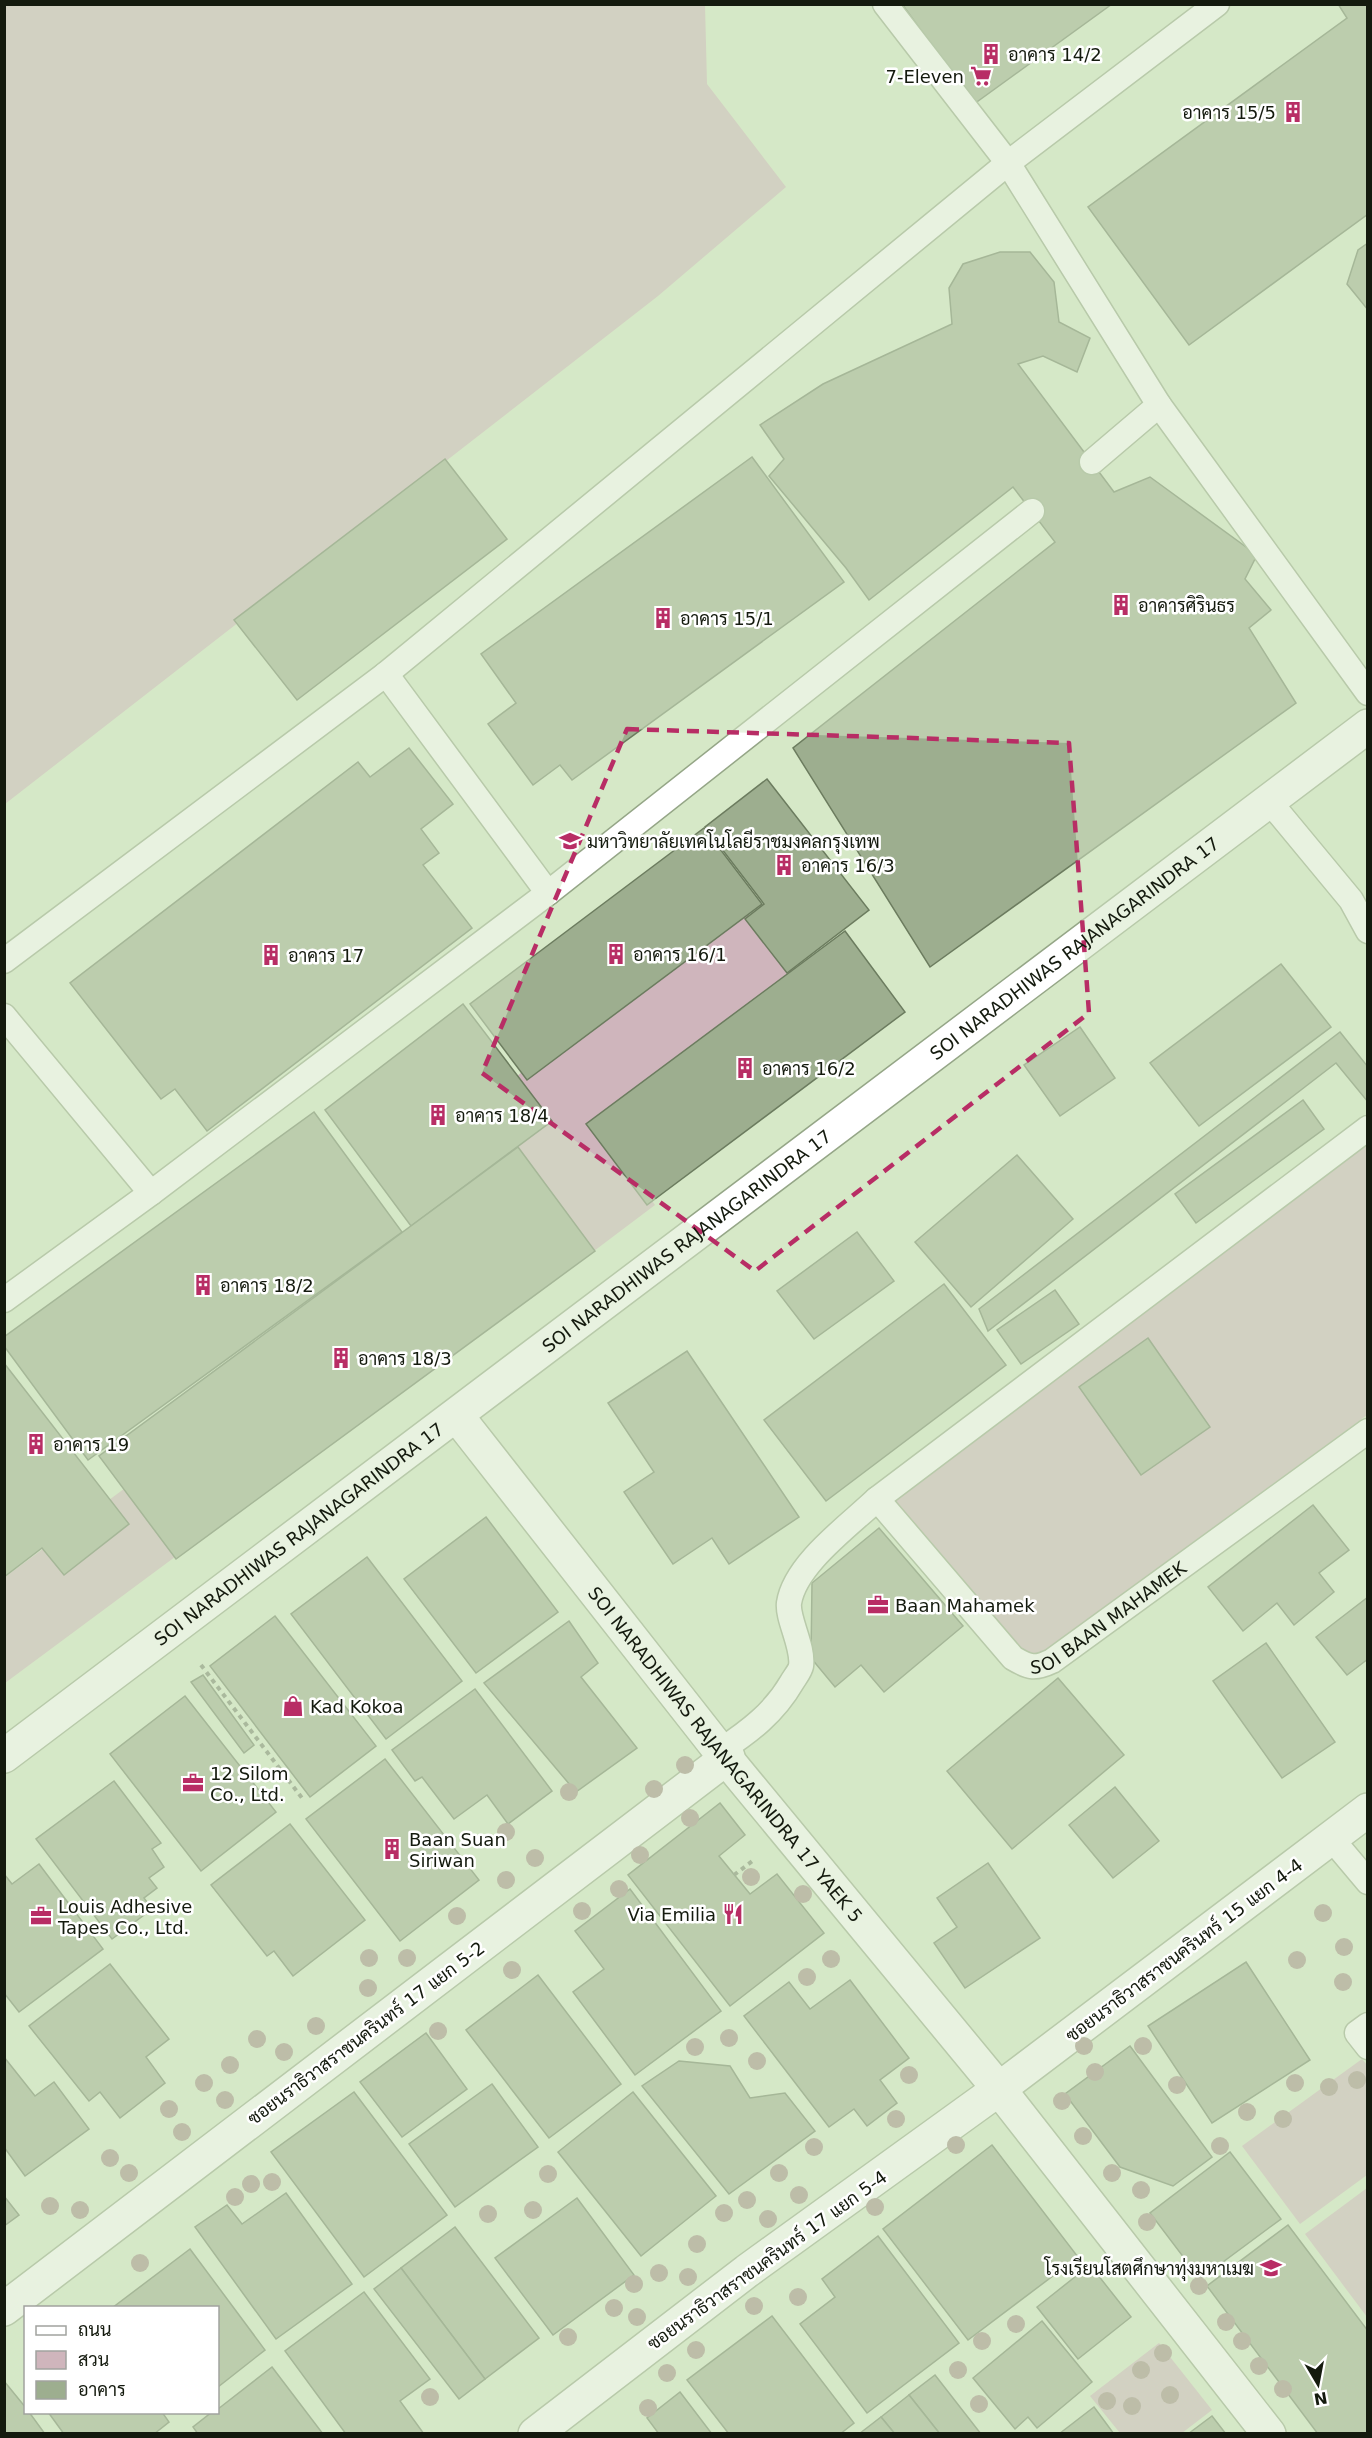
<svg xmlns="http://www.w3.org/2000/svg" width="1372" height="2438" font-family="'DejaVu Sans',Sarabun,sans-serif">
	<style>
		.green { fill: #cfb5bc }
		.building { fill: #9dae8f; stroke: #6c7c5f; stroke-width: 1.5 }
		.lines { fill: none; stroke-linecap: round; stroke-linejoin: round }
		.lane-casing { stroke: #95a687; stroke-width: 27 }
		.street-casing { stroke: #95a687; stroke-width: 36 }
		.secondary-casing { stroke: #95a687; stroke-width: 36 }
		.path { stroke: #76826c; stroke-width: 4; stroke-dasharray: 4.5 4.5; stroke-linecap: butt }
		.lane { stroke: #fff; stroke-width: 24 }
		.street { stroke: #fff; stroke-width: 33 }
		.secondary { stroke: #fff; stroke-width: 33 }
		.tree { fill: #9f8a84 }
		.marked { fill: none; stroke: #b82d65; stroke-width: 4.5; stroke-dasharray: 12 8; stroke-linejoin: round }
		.labels { text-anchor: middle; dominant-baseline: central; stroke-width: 5; stroke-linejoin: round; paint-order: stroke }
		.poi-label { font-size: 18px; fill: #141a0e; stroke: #fff; text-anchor: start }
		.street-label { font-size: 18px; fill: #141a0e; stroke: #fff }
	</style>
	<rect width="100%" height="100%" fill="#d6e8c7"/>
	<g class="green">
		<polygon points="4,5 705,5 707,84 786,187 658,296 5,804"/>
		<polygon points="732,896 819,998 602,1129 655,1205 582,1260 466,1119"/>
		<polygon points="1367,1144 1367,1415 1043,1654 1025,1656 892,1501 1285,1204"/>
		<polygon points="136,1480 187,1548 5,1683 5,1577"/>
		<polygon points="1362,2059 1368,2066 1367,2175 1300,2224 1242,2146"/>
		<polygon points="1367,2188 1367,2317 1305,2234"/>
		<polygon points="1159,2343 1212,2410 1182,2433 1120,2433 1090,2396"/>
	</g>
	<g class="building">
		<polygon points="902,4 1112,4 974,104"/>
		<polygon points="1338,4 1368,4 1368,214 1189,345 1088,207 1347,18"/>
		<polygon points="1368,243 1368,310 1347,284 1358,250"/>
		<polygon points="1000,252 1030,252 1054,282 1059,322 1090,338 1077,372 1043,356 1018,364 1114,492 1150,477 1257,555 1245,579 1271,610 1249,628 1296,703 930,967 793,748 1055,542 1013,487 869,600 846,568 769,476 784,459 760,425 823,384 952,324 949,288 963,264"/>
		<polygon points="752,457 844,582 572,780 560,765 533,785 488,724 516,703 481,654"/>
		<polygon points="445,459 507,539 297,700 234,620"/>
		<polygon points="409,748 453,804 421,829 439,853 423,865 472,928 207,1131 175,1089 161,1099 70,983 358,762 370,777"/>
		<polygon points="767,779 869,910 787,973 745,919 764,904 705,827"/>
		<polygon points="704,828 762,904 527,1080 470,1004"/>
		<polygon points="845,931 905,1012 647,1205 586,1124"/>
		<polygon points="1281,964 1331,1027 1199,1126 1150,1063"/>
		<polygon points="463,1004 552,1121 411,1226 325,1110"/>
		<polygon points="1080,1027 1115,1078 1060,1116 1024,1065"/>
		<polygon points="1340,1032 1368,1067 1368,1102 1336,1063 988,1331 979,1309"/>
		<polygon points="1303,1100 1324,1129 1196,1223 1175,1194"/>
		<polygon points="314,1112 402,1232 88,1460 4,1346 4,1337"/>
		<polygon points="518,1147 595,1251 176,1559 99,1456"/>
		<polygon points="1017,1155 1073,1219 971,1307 915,1242"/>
		<polygon points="857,1232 894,1281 814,1339 777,1291"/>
		<polygon points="944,1284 1006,1365 826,1501 764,1420"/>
		<polygon points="1055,1290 1079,1324 1021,1364 997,1330"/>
		<polygon points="1148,1338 1210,1427 1141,1475 1079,1387"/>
		<polygon points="687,1351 799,1517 729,1564 712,1538 673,1564 624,1492 654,1472 608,1403"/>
		<polygon points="4,1363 129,1524 64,1575 42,1548 4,1577"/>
		<polygon points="1313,1505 1349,1550 1319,1573 1334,1592 1294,1625 1277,1603 1243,1631 1208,1587"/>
		<polygon points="486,1517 558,1612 476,1673 404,1579"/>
		<polygon points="879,1528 963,1626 884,1692 861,1665 835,1687 811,1658 812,1583"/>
		<polygon points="367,1557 462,1681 386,1739 291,1614"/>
		<polygon points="1368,1597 1368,1659 1347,1675 1316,1637"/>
		<polygon points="275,1616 376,1746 310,1797 210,1666"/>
		<polygon points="569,1621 598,1663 581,1677 637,1748 576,1792 484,1683"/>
		<polygon points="1266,1643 1335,1742 1282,1778 1213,1681"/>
		<polygon points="203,1675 254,1745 244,1753 191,1682"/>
		<polygon points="1058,1678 1124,1755 1012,1849 947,1771"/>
		<polygon points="475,1689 552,1791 508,1824 487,1795 454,1819 422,1777 415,1781 392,1750"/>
		<polygon points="185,1696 276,1812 201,1871 110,1754"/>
		<polygon points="385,1759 479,1880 400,1941 306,1819"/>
		<polygon points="114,1781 161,1843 152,1849 164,1867 149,1878 157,1888 144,1898 152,1909 112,1939 36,1839"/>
		<polygon points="1115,1787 1159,1841 1113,1878 1069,1825"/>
		<polygon points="720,1803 745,1835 719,1856 750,1894 777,1874 824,1933 730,2006 628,1875"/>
		<polygon points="290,1824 365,1920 293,1976 274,1951 267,1956 211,1885"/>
		<polygon points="988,1863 1040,1938 965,1988 934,1943 957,1927 937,1898"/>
		<polygon points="39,1864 103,1949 19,2012 4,1993 4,1874 12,1884"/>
		<polygon points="630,1889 721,2011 635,2075 573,1992 604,1969 575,1931"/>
		<polygon points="1246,1962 1310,2060 1212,2123 1148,2026"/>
		<polygon points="110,1964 169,2039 146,2057 165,2083 120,2118 100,2092 89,2101 29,2026"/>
		<polygon points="538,1975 621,2084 549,2138 466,2030"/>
		<polygon points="850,1980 909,2058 880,2080 897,2103 867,2126 854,2109 829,2127 744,2016 789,1982 810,2009"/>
		<polygon points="426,2033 467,2089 402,2137 360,2082"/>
		<polygon points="1130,2046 1212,2157 1173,2186 1120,2167 1065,2094"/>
		<polygon points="4,2057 35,2096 54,2082 89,2129 25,2176 4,2147"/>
		<polygon points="679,2061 730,2066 750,2098 785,2093 815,2131 729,2194 642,2086"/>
		<polygon points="492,2084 538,2147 455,2207 409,2144"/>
		<polygon points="354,2092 447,2215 364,2277 271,2152"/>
		<polygon points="633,2092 716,2196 641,2256 558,2152"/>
		<polygon points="992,2145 1078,2257 968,2340 883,2229"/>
		<polygon points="1230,2152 1281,2219 1200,2279 1150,2213"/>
		<polygon points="286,2193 352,2284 276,2339 195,2227 227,2205 242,2224"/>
		<polygon points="4,2196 19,2215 4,2226"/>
		<polygon points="577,2198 634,2275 553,2335 495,2258"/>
		<polygon points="1288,2225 1368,2331 1368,2434 1318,2434 1207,2286"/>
		<polygon points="455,2227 539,2338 485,2379 401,2268"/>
		<polygon points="878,2236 959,2343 867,2413 800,2324 835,2297 822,2279"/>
		<polygon points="190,2249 265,2350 218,2387 218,2308 112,2308"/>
		<polygon points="1090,2265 1131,2317 1078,2359 1037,2307"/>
		<polygon points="401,2268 485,2379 459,2399 374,2289"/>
		<polygon points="364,2292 430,2379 400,2401 424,2434 346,2434 285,2351"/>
		<polygon points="772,2316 854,2423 840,2434 729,2434 687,2380"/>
		<polygon points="1042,2321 1092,2382 1037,2428 1028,2417 1015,2429 973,2378"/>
		<polygon points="272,2367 323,2434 198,2434 193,2427 212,2412 218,2412 218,2409"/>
		<polygon points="935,2375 981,2434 940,2434 909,2395"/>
		<polygon points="4,2381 26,2408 26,2412 29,2412 45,2434 4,2434"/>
		<polygon points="680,2392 712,2434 659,2434 647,2418"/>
		<polygon points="909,2395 940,2434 895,2434 881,2417"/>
		<polygon points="1094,2407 1114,2434 1059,2434"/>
		<polygon points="48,2412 162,2412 169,2422 154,2434 64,2434"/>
		<polygon points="1212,2416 1226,2434 1188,2434"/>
		<polygon points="881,2417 895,2434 859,2434"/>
	</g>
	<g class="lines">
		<defs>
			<g id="lane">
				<polyline points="885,4 1008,163 1159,405 1368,693"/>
				<polyline points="1092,462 1159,405"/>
				<polyline points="386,674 548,893"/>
				<polyline points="1269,801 1351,900 1368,931"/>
				<polyline points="4,961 386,674 1008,163 1217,4"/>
				<polyline points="4,1016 151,1193"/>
				<polyline points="4,1300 151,1193 548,893 1032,511"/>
				<path id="s1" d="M877,1499L1013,1658C1030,1668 1035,1669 1052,1661L1368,1431"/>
				<path d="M720,1751C750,1731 774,1713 792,1682C795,1677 800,1671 801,1666C804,1647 787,1619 789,1603C795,1564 850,1525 877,1499L1368,1128"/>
				<polyline points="1331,1838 1368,1882"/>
				<polyline points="1368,2025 1357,2033 1368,2047"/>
			</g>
			<g id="street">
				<path id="s2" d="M457,1416L720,1751L999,2089L1269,2434"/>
				<polyline points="4,2309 728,1757"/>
				<polyline points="535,2434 747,2271 999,2089 1368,1810"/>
			</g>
			<g id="secondary">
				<path id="s3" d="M4,1756L1368,726"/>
			</g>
		</defs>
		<use href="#lane" class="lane-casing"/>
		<use href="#street" class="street-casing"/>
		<use href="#secondary" class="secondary-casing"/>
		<g class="path">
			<polyline points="201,1665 302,1798"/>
			<polyline points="734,1875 755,1859"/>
		</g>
		<use href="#lane" class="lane"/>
		<use href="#street" class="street"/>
		<use href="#secondary" class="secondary"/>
	</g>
	<g class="tree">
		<circle cx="685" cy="1765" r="9"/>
		<circle cx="654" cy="1789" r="9"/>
		<circle cx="569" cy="1792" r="9"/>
		<circle cx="690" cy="1818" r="9"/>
		<circle cx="506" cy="1832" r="9"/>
		<circle cx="640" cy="1855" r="9"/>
		<circle cx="535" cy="1858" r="9"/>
		<circle cx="751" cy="1877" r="9"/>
		<circle cx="506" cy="1880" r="9"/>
		<circle cx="619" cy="1889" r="9"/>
		<circle cx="803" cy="1894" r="9"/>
		<circle cx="582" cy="1911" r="9"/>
		<circle cx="1323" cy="1913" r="9"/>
		<circle cx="457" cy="1916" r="9"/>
		<circle cx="1344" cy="1947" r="9"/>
		<circle cx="369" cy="1958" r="9"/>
		<circle cx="407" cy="1958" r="9"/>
		<circle cx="831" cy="1959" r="9"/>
		<circle cx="1297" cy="1960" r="9"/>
		<circle cx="512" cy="1970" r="9"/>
		<circle cx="807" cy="1977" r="9"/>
		<circle cx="1343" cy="1982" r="9"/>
		<circle cx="368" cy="1988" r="9"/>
		<circle cx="316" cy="2026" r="9"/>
		<circle cx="438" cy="2031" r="9"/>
		<circle cx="729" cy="2038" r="9"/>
		<circle cx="257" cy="2039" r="9"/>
		<circle cx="1084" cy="2046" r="9"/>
		<circle cx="1143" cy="2046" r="9"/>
		<circle cx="695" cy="2047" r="9"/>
		<circle cx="284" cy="2052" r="9"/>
		<circle cx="757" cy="2061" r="9"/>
		<circle cx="230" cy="2065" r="9"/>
		<circle cx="1095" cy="2072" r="9"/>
		<circle cx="909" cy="2075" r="9"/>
		<circle cx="1357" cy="2080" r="9"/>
		<circle cx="204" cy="2083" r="9"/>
		<circle cx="1295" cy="2083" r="9"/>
		<circle cx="1177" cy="2085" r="9"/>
		<circle cx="1329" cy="2087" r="9"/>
		<circle cx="225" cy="2100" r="9"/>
		<circle cx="1062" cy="2101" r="9"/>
		<circle cx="169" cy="2109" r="9"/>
		<circle cx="1247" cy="2112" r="9"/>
		<circle cx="896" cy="2119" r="9"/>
		<circle cx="1283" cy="2119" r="9"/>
		<circle cx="182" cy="2132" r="9"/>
		<circle cx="1083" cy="2136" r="9"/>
		<circle cx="956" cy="2145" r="9"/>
		<circle cx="1220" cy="2146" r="9"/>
		<circle cx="814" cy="2147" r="9"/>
		<circle cx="110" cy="2158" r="9"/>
		<circle cx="129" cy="2173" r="9"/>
		<circle cx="779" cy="2173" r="9"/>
		<circle cx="1112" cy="2173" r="9"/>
		<circle cx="548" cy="2174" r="9"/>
		<circle cx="272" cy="2182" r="9"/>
		<circle cx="251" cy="2184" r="9"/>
		<circle cx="1141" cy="2190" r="9"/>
		<circle cx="799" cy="2195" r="9"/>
		<circle cx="235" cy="2197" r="9"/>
		<circle cx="747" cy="2200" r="9"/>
		<circle cx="50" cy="2206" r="9"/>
		<circle cx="875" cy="2207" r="9"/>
		<circle cx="80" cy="2210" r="9"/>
		<circle cx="533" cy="2210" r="9"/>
		<circle cx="724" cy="2213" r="9"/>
		<circle cx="488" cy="2214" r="9"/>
		<circle cx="768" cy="2219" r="9"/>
		<circle cx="1147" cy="2222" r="9"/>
		<circle cx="697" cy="2244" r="9"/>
		<circle cx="140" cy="2263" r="9"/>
		<circle cx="659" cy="2273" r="9"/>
		<circle cx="688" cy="2277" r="9"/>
		<circle cx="634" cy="2284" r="9"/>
		<circle cx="1199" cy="2286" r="9"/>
		<circle cx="798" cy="2297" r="9"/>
		<circle cx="754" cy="2306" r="9"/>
		<circle cx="614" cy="2308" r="9"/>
		<circle cx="637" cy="2317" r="9"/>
		<circle cx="1226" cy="2322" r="9"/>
		<circle cx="1016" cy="2324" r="9"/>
		<circle cx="568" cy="2337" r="9"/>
		<circle cx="982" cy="2341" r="9"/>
		<circle cx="1242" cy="2341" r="9"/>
		<circle cx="696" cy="2350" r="9"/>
		<circle cx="1163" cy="2353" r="9"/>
		<circle cx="1259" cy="2366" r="9"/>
		<circle cx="958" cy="2370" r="9"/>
		<circle cx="1141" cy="2370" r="9"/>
		<circle cx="667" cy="2373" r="9"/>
		<circle cx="1283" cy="2389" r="9"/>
		<circle cx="1170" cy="2395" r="9"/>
		<circle cx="430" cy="2397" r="9"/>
		<circle cx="1107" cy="2401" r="9"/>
		<circle cx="979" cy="2404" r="9"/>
		<circle cx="1132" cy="2406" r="9"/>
		<circle cx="648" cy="2408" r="9"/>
	</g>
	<path d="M0 0H1372V2438H0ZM627,729L1069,743L1089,1013L755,1271L482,1073Z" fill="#d6e8c7" fill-opacity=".55" fill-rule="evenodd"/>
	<path class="marked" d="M627,729L1069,743L1089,1013L755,1271L482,1073Z"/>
	<defs>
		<symbol id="building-bare" viewBox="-9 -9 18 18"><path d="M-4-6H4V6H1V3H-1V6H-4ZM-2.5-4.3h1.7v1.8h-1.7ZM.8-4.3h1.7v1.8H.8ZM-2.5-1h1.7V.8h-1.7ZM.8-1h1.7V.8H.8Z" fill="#b82d65" stroke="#fff" stroke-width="2.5" paint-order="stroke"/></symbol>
		<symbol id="supermarket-bare" viewBox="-9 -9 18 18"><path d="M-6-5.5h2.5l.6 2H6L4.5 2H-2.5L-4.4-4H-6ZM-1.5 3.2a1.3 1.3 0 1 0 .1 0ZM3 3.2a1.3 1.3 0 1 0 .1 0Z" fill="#b82d65" stroke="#fff" stroke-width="2.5" paint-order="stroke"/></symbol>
		<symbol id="university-bare" viewBox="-9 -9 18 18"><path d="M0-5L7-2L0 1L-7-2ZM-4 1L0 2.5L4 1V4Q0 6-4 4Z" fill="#b82d65" stroke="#fff" stroke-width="2.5" paint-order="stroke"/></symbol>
		<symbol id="office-bare" viewBox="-9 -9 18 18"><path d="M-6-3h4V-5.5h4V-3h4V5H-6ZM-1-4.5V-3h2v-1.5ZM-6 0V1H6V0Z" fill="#b82d65" stroke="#fff" stroke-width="2.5" paint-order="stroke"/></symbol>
		<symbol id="shop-bare" viewBox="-9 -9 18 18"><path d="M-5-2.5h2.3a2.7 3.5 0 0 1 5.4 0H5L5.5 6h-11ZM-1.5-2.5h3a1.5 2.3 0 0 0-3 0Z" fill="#b82d65" stroke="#fff" stroke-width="2.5" paint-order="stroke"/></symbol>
		<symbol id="restaurant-bare" viewBox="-9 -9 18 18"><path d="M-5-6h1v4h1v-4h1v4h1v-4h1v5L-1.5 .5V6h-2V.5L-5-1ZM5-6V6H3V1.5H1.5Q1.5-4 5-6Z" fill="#b82d65" stroke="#fff" stroke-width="2.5" paint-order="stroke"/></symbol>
		<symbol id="school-bare" viewBox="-9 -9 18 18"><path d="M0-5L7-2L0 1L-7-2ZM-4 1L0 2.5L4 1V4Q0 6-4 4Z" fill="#b82d65" stroke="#fff" stroke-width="2.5" paint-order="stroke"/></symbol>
	</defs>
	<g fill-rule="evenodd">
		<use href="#building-bare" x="976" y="39" width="30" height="30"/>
		<use href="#supermarket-bare" x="966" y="61" width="30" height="30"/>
		<use href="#building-bare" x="1278" y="97" width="30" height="30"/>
		<use href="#building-bare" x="1106" y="590" width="30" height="30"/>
		<use href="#building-bare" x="648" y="603" width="30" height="30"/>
		<use href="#university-bare" x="555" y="826" width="30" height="30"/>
		<use href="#building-bare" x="769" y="850" width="30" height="30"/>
		<use href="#building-bare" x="601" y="939" width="30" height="30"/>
		<use href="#building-bare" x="256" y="940" width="30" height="30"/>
		<use href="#building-bare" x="730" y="1053" width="30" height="30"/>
		<use href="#building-bare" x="423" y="1100" width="30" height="30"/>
		<use href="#building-bare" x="188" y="1270" width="30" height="30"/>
		<use href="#building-bare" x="326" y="1343" width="30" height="30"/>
		<use href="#building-bare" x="21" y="1429" width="30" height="30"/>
		<use href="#office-bare" x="863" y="1590" width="30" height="30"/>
		<use href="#shop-bare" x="278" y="1691" width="30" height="30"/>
		<use href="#office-bare" x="178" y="1768" width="30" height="30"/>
		<use href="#building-bare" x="377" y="1834" width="30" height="30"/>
		<use href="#restaurant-bare" x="718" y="1899" width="30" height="30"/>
		<use href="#office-bare" x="26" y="1901" width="30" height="30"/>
		<use href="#school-bare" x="1256" y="2253" width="30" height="30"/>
	</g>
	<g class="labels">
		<g class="poi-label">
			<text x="1008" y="54">อาคาร 14/2</text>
			<text x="964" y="76" text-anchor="end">7-Eleven</text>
			<text x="1276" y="112" text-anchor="end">อาคาร 15/5</text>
			<text x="1138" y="605">อาคารศิรินธร</text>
			<text x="680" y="618">อาคาร 15/1</text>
			<text x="587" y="841">มหาวิทยาลัยเทคโนโลยีราชมงคลกรุงเทพ</text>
			<text x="801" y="865">อาคาร 16/3</text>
			<text x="633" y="954">อาคาร 16/1</text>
			<text x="288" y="955">อาคาร 17</text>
			<text x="762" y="1068">อาคาร 16/2</text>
			<text x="455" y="1115">อาคาร 18/4</text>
			<text x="220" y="1285">อาคาร 18/2</text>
			<text x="358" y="1358">อาคาร 18/3</text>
			<text x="53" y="1444">อาคาร 19</text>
			<text x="895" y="1605">Baan Mahamek</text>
			<text x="310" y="1706">Kad Kokoa</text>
			<text x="210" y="1773">12 Silom<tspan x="210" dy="21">Co., Ltd.</tspan></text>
			<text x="409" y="1839">Baan Suan<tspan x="409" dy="21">Siriwan</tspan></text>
			<text x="58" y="1906">Louis Adhesive<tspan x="58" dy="21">Tapes Co., Ltd.</tspan></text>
			<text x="716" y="1914" text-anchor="end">Via Emilia</text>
			<text x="1254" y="2268" text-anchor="end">โรงเรียนโสตศึกษาทุ่งมหาเมฆ</text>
		</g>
		<g class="street-label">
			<text stroke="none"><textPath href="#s3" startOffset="1341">SOI NARADHIWAS RAJANAGARINDRA 17</textPath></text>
			<text stroke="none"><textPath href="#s3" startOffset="855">SOI NARADHIWAS RAJANAGARINDRA 17</textPath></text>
			<text stroke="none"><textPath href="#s3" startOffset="369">SOI NARADHIWAS RAJANAGARINDRA 17</textPath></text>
			<text stroke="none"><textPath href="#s1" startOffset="321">SOI BAAN MAHAMEK</textPath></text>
			<text stroke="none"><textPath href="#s2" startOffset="432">SOI NARADHIWAS RAJANAGARINDRA 17 YAEK 5</textPath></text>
			<text transform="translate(1184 1950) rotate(-37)">ซอยนราธิวาสราชนครินทร์ 15 แยก 4-4</text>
			<text transform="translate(366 2033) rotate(-37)">ซอยนราธิวาสราชนครินทร์ 17 แยก 5-2</text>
			<text transform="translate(767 2260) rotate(-36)">ซอยนราธิวาสราชนครินทร์ 17 แยก 5-4</text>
		</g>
	</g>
	<rect width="1372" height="2438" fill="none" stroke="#141a0e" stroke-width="12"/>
	<rect x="24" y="2306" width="195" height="108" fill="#ffffff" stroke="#a1a39f" stroke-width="1.5"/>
	<rect x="36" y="2326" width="30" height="9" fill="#ffffff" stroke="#a1a39f" stroke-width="1.5"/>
	<text x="78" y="2336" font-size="18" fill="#141a0e">ถนน</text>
	<rect x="36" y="2351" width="30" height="18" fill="#cfb5bc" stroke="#a1a39f" stroke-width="1.5"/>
	<text x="78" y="2366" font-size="18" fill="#141a0e">สวน</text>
	<rect x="36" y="2381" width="30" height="18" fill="#9dae8f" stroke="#a1a39f" stroke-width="1.5"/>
	<text x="78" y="2396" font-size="18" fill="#141a0e">อาคาร</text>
	<g transform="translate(1318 2384) rotate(170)" stroke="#ffffff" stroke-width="4.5" paint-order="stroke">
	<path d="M0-4.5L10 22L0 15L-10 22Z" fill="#141a0e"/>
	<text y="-9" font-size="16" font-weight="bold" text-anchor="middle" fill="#141a0e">N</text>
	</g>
</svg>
